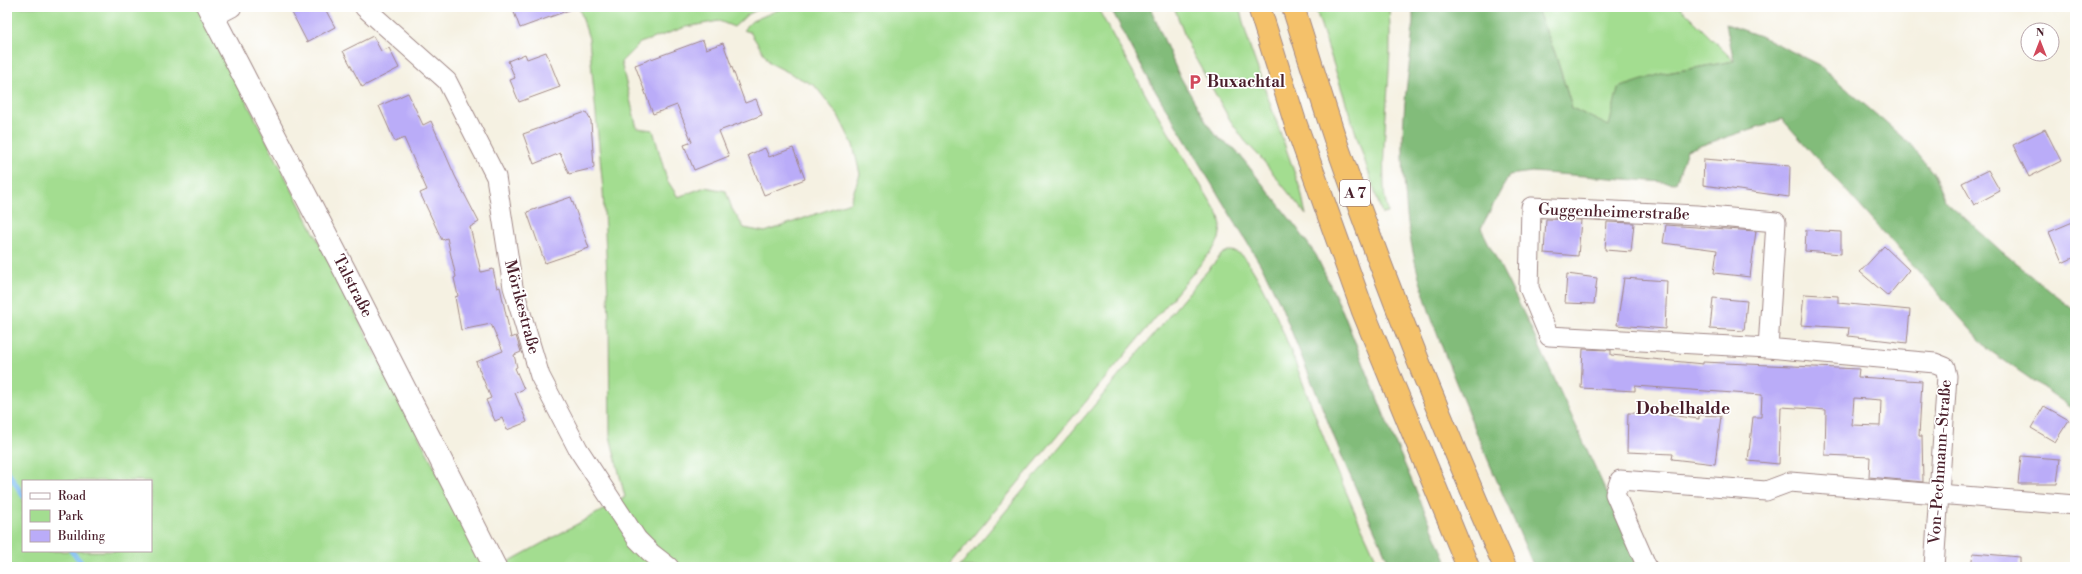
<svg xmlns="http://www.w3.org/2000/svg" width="2082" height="574" font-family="'Libre Bodoni',serif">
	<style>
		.green { fill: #a3dd90; stroke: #767e5e; fill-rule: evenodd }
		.forest { fill: #82bc7a; stroke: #666e52 }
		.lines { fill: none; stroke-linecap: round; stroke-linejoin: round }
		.stream { stroke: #80bef3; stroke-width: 5 }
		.building { fill: #baacf8; fill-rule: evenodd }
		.minor-casing { stroke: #a08886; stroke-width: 21 }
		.tertiary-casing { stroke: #a08886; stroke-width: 24 }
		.motorway-casing { stroke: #a08886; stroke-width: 24 }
		.minor { stroke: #fff; stroke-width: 19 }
		.tertiary { stroke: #fff; stroke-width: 22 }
		.motorway { stroke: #f4c16b; stroke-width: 22 }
		.labels { text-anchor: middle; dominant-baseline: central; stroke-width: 3.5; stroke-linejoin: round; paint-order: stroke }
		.shield { fill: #fff; stroke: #80626b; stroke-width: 1 }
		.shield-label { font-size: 15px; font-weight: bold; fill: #4a1f2b }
		.poi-label { font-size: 16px; font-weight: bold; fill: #4a1f2b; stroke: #fff; text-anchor: start }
		.street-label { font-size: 16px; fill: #4a1f2b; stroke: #fff }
		.neighbourhood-label { font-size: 17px; font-weight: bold; fill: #4a1f2b; stroke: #fff }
	</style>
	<rect width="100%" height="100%" fill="#fff"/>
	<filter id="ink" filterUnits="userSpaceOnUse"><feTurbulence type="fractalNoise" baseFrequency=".025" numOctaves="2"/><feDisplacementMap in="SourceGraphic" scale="8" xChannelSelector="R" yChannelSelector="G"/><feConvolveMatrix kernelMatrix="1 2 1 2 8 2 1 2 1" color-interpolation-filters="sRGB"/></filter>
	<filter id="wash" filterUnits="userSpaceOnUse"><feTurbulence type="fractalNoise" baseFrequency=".012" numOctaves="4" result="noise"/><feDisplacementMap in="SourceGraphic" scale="16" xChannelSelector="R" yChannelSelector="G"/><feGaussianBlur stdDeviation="0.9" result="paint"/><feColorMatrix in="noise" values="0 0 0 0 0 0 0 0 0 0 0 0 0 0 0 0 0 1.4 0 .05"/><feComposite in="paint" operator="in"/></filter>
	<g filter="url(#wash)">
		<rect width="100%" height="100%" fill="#f5f1e2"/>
		<g class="green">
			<path d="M7,7H198L486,567H7ZM23,481H151V551H23Z"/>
			<polygon points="579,7 763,7 747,15 734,27 719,21 686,27 640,43 621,62 637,128 653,130 667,180 678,197 705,187 726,191 732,209 744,228 765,232 850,202 860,174 853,145 838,115 815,86 770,63 750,32 743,30 752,21 785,7 1097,7 1147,97 1214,207 1219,216 1221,227 1219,239 1214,248 948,567 677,567 671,564 617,502 625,497 610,436 609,317 603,190 589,39"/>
			<polygon points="1174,7 1239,7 1250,47 1301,191 1306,215 1261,158 1245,141 1230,120 1189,47"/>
			<path d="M1315,7H1389C1394,67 1381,128 1384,188C1384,197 1387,205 1388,213L1382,214Z"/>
			<polygon points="1536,7 1680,7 1734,61 1661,74 1609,127 1572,108 1555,53"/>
			<path d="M1228,251C1237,251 1243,254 1248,262C1275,304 1294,360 1312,407C1332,461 1355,514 1380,567H959L1184,298L1222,254Z"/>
			<polygon points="612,505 664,567 511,567 508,562"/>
		</g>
		<g class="forest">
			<polygon points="1110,7 1150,7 1178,73 1208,125 1219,139 1235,149 1297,228 1316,255 1343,312 1392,435 1449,567 1391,567 1345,464 1280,303 1265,272 1153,87"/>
			<path d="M1413,7H1536L1555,53L1572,108L1609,126L1618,88L1661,74L1734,61L1726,24L1763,37L1819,65L1910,144L1933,173L1944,199L2001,251L2075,311V410L1989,350L1782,119L1687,150L1676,183L1532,172L1509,175L1481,228L1530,326L1641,567H1534C1507,503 1478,439 1453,375C1431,320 1410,262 1406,203C1403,174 1402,144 1404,115C1406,79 1414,44 1413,7Z"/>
		</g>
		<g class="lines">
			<g class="stream">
				<polyline points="7,470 23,496"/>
				<polyline points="71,551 86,567"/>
			</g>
		</g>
		<g id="blocks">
			<g class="building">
				<polygon points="289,7 324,7 335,27 307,42"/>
				<polygon points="512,7 571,7 572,9 520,28"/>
				<polygon points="373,36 381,51 389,48 399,68 362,87 343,51"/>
				<polygon points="703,40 706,49 723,43 745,103 756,99 762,115 719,131 729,156 694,170 684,145 692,142 677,105 653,114 635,65"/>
				<polygon points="546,52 560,87 519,102 510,80 515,78 508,61 525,54 527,59"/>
				<polygon points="408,93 423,125 431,121 455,176 479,222 470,227 481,272 493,269 497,288 500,287 511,338 516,336 521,352 514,355 517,367 515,368 524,389 515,393 527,422 507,430 502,418 495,421 486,400 491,398 476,362 503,351 491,324 461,330 455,297 458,296 454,278 456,277 447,238 442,240 420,193 427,190 404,138 395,142 379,106"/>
				<polygon points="586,112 591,121 594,168 569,174 560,153 534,164 523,134"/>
				<polygon points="2045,129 2061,161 2029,177 2013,145"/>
				<polygon points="765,148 769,157 793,148 805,179 764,195 748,155"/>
				<polygon points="1704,159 1790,166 1789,197 1703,185"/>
				<polygon points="1988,170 2000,191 1974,205 1962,183"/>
				<polygon points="571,197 589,248 545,263 527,212"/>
				<polygon points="1546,219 1581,220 1578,256 1544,253"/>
				<polygon points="2075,221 2075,257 2062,263 2049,232"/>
				<polygon points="1607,222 1634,223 1631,252 1605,250"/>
				<polygon points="1666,225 1756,231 1750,277 1714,273 1717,250 1663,243"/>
				<polygon points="1806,230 1841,232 1841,254 1805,251"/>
				<polygon points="1884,246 1909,270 1888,296 1860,272"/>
				<polygon points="1567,274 1597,278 1594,304 1565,303"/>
				<polygon points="1624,278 1667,281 1665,329 1617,325"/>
				<polygon points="1804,294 1838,296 1838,303 1910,310 1907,343 1848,336 1849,328 1801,325"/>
				<polygon points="1713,298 1747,301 1744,331 1710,329"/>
				<path d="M1583,349L1611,350V355L1703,364V362L1859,369L1858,377L1922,381L1919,436H1922L1923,482L1869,477L1870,457L1825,455L1826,410L1814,409L1781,407L1779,464L1748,461L1753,417H1761L1762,395L1635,386V391L1581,388ZM1854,398L1881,400L1880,426L1852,425Z"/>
				<polygon points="2044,406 2069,420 2055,442 2031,428"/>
				<polygon points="1628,413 1661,414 1699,419 1699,415 1721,416 1715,464 1672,459 1673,454 1627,452"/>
				<polygon points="2021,456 2060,459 2057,484 2018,484"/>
				<polygon points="1973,553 2020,557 2020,567 1971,567"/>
			</g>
		</g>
	</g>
	<g filter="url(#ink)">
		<use href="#blocks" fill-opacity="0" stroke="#a08886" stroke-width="1"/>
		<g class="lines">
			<defs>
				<g id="minor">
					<polyline points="364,7 447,81 496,177 513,287 540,376 578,449 637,539 651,553 669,567"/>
					<polyline points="213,17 232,7"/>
					<polyline points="1768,348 1776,222 1697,215 1531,207 1529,288 1549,336 1768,348 1935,363 1945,367 1947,376 1934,567"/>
					<polyline points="1647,567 1615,494 1620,480 1766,491 1790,482 2075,505"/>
				</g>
				<polyline id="tertiary" points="208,7 345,271 495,567"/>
				<g id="motorway">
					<polyline points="1259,7 1295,122 1363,311 1468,567"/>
					<path d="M1293,7C1308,53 1322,100 1337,145C1387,288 1444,429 1505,567"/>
				</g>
			</defs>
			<use href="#minor" class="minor-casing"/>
			<use href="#tertiary" class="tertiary-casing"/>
			<use href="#motorway" class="motorway-casing"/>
			<use href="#minor" class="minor"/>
			<use href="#tertiary" class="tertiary"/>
			<use href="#motorway" class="motorway"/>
		</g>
	</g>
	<defs>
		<symbol id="parking-bare" viewBox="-9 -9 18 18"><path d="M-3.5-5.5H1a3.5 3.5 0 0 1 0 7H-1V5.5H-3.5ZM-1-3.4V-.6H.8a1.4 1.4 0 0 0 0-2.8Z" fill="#d1495b" stroke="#fff" stroke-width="2.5" paint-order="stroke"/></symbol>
	</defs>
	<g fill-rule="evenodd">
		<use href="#parking-bare" x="1184" y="71" width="22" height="22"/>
	</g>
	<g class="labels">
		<rect class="shield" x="1340" y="180" width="30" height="26" rx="3"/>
		<g class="shield-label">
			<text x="1355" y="193">A 7</text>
		</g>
		<g class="poi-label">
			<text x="1207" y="82">Buxachtal</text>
		</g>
		<g class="street-label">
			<text transform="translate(1614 212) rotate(2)">Guggenheimerstraße</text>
			<text transform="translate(353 286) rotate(63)">Talstraße</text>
			<text transform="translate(522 307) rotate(75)">Mörikestraße</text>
			<text transform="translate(1940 462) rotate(-86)">Von-Pechmann-Straße</text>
		</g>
		<g class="neighbourhood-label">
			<text x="1683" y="409">Dobelhalde</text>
		</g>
	</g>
	<rect width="2082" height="574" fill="none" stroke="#fff" stroke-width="24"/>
	<rect x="22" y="480" width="130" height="72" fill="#ffffff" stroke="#b7a5aa"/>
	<rect x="30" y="493" width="20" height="6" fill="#ffffff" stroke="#b7a5aa"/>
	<text x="58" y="500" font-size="12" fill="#4a1f2b">Road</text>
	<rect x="30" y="510" width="20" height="12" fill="#a3dd90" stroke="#b7a5aa"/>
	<text x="58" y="520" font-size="12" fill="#4a1f2b">Park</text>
	<rect x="30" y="530" width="20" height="12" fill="#baacf8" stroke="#b7a5aa"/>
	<text x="58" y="540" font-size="12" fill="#4a1f2b">Building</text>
	<g transform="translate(2040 42)"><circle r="19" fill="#ffffff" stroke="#b7a5aa"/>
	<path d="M0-3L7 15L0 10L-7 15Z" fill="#d1495b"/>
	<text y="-6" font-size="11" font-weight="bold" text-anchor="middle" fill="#4a1f2b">N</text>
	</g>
</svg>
